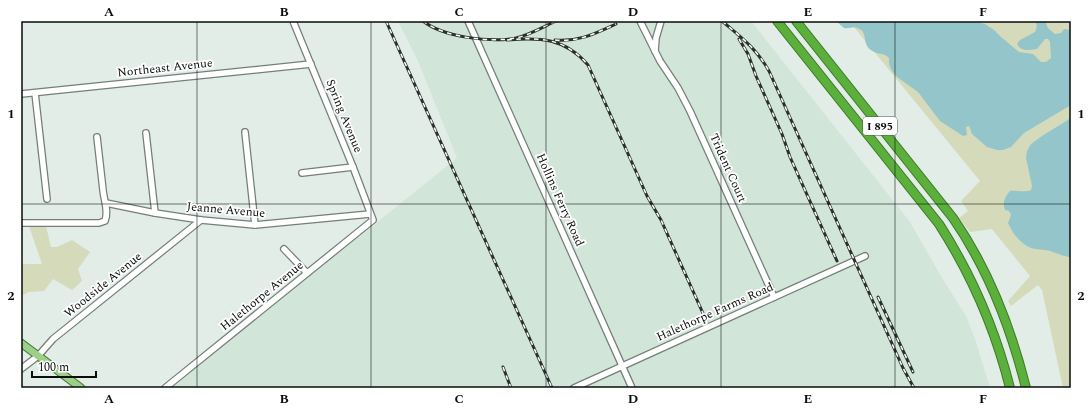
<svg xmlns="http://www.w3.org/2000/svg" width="1092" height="409" font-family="Spectral,serif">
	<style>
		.built { fill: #d1e5d9 }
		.green { fill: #d5dbba }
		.water { fill: #94c5ca }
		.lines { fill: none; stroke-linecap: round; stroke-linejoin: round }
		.minor-casing { stroke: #747f79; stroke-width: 8 }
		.major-casing { stroke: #3e7729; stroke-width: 9 }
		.highway-casing { stroke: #3e7729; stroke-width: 10 }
		.minor { stroke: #fff; stroke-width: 5.5 }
		.major { stroke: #9cd089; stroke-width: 7 }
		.highway { stroke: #5ab03a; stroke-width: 8 }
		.rail-casing { stroke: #2a302c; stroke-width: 3 }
		.rail { stroke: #fff; stroke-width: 1.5; stroke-dasharray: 4.5; stroke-linecap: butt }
		.grid { fill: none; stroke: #090d0a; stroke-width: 1; stroke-opacity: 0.55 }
		.labels { text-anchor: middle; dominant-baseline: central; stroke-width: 3.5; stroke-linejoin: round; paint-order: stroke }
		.shield { fill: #fff; stroke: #535654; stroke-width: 1 }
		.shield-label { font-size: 11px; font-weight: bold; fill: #090d0a }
		.street-label { font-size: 12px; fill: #090d0a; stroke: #fff }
		.neatline { fill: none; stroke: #090d0a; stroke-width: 1.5 }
		.grid-label { font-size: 13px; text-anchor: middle; font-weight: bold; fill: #090d0a }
	</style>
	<rect width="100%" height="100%" fill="#e1ede6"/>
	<polygon class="built" points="398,21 751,21 910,222 942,278 966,316 976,342 990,388 171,388 457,158 418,61"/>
	<g class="green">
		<polygon points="849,21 1071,21 1071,388 1063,388 1042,290 1038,285 1011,306 1008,301 1030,276 992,229 970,232 959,218 968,211 961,201 980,181"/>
		<polygon points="29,226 46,226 51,247 57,247 72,240 90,252 78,269 82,281 72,290 53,279 44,291 29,292 21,296 21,264 42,264"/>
	</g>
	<g class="water">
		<path d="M836,21H966L967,22H976L985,24L994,30L1000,36L1019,52L1033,54L1041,62H1046L1051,58L1050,42L1048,39H1045L1037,49C1029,50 1021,52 1017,44L1020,40L1035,32L1037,26L1035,21H1045L1048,28L1055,34L1061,33L1064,29L1071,30V105L1024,133L1011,147L1003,150H997L987,147L972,134L969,126L966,127L967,135L963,136L940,121L918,92L897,77L892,71L889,64V58C884,52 877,55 871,50C861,43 869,31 857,28C853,26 849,29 844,28Z"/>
		<path d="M1071,118V257C1064,257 1057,253 1050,251C1044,249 1036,250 1031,248C1021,244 1012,233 1008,223L1011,215L1009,211L1005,210C1002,203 1005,196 1010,191C1017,190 1025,193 1031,190L1032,186L1026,158L1027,151L1031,144L1042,136Z"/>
	</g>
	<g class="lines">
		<defs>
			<g id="minor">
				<polyline points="468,21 632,388"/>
				<polyline points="640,21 660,61 678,88 690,111 774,297"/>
				<polyline points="655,51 656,38 661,21"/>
				<polyline points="35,93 47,199"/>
				<polyline points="21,94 311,64"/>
				<polyline points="245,132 255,225"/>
				<polyline points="146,133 155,213"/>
				<polyline points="302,173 353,167"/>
				<polyline points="106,203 155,213 201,220 255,225 370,214"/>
				<path d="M21,223H99L105,221C109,211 104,201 103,190C101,172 99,154 97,137"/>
				<polyline points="284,249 307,273"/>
				<polyline points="21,369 38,356 53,339 201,220"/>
				<polyline points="165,388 373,220 353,167 293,21"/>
				<polyline points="574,388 865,256"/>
			</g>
			<polyline id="major" points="21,343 81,388"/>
			<g id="highway">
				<path d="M777,21L939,224C973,277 995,328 1010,388"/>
				<path d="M796,21L953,218C989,270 1011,328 1026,388"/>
			</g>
		</defs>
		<use href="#minor" class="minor-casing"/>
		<use href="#major" class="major-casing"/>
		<use href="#highway" class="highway-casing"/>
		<use href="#minor" class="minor"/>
		<use href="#major" class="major"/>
		<use href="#highway" class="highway"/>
		<defs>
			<g id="rail">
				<polyline points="386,21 552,388"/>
				<path d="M423,21C443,37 490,43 516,38C529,35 543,27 556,21"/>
				<path d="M722,21C742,38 756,48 769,71L903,368L914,388"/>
				<polyline points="739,39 748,54 756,76 782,134 790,157 837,261"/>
				<path d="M507,40C540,37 565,38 588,65L647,196L661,220L706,320"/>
				<path d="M555,40C579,42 594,34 616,24"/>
				<polyline points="878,297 913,372"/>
				<polyline points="503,367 511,388"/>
			</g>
		</defs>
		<use href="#rail" class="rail-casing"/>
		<use href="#rail" class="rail"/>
	</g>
	<path class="grid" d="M197,21V388M371,21V388M546,21V388M721,21V388M895,21V388M21,204H1071"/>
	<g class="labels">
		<rect class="shield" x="863" y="117" width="34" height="18" rx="3"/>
		<g class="shield-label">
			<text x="880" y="126">I 895</text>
		</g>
		<g class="street-label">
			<text transform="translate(165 68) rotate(-6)">Northeast Avenue</text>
			<text transform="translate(344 116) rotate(68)">Spring Avenue</text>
			<text transform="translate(728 168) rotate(66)">Trident Court</text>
			<text transform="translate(560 200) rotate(66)">Hollins Ferry Road</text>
			<text transform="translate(226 210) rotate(5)">Jeanne Avenue</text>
			<text transform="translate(103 285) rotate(-39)">Woodside Avenue</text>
			<text transform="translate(262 296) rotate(-39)">Halethorpe Avenue</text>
			<text transform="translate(715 312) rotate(-24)">Halethorpe Farms Road</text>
		</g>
	</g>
	<rect width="1092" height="409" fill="none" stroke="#ffffff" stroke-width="44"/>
	<path d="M32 371v6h64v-6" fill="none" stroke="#090d0a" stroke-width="2"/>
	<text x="38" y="371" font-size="12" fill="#090d0a" stroke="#ffffff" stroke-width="3" paint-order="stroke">100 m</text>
	<rect x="22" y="22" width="1048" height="365" class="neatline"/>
	<g class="grid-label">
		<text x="109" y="16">A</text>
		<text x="284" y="16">B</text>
		<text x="459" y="16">C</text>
		<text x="633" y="16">D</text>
		<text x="808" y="16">E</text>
		<text x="983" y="16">F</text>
		<text x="11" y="118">1</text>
		<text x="1081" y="118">1</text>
		<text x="11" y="300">2</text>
		<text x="1081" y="300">2</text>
		<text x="109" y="403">A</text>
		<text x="284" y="403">B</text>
		<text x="459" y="403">C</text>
		<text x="633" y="403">D</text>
		<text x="808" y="403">E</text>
		<text x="983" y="403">F</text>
	</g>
</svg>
